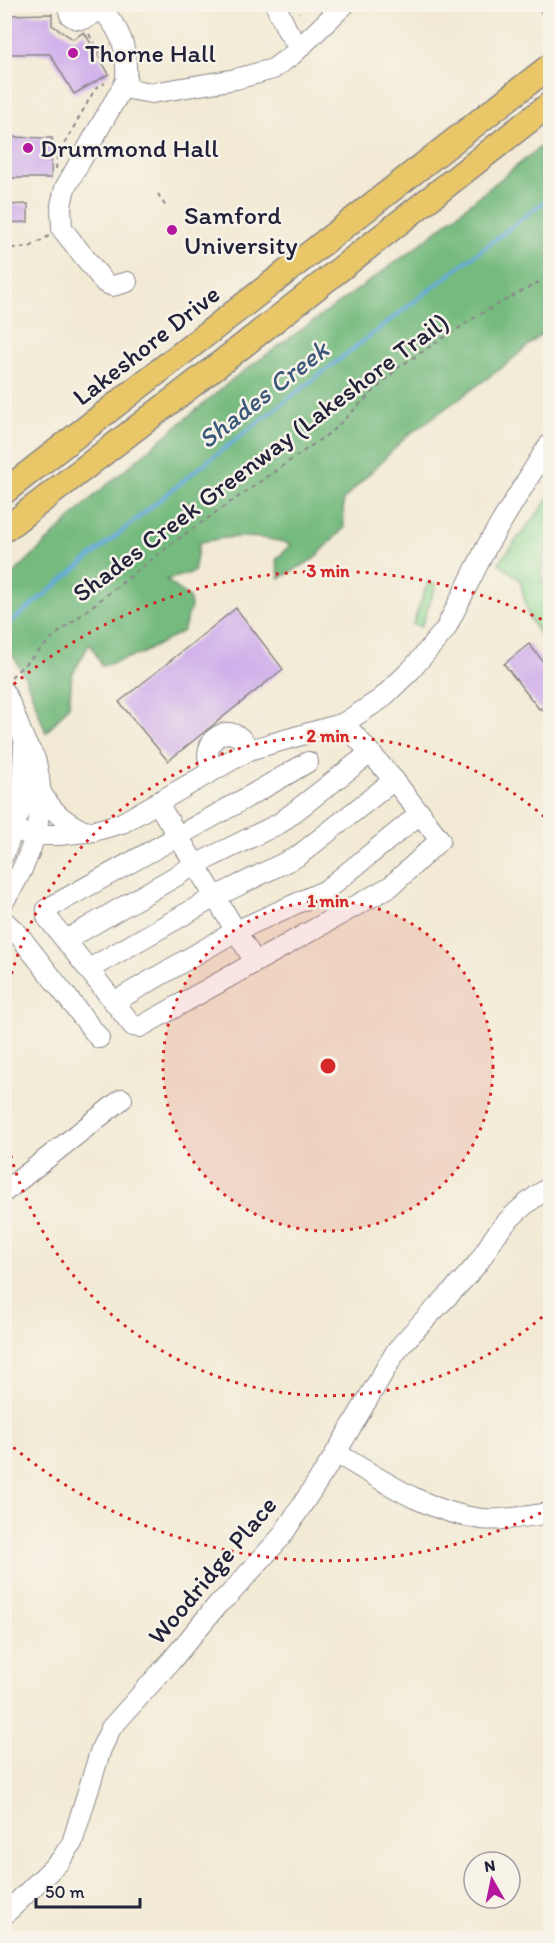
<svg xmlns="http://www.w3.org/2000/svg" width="555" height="1943" font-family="Itim,sans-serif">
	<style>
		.green { fill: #92da95; stroke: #5a7e68; stroke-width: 1.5 }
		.forest { fill: #75ba7e; stroke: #4c6e5c; stroke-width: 1.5 }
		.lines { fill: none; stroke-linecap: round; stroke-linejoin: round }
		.stream { stroke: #64a9da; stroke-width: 4 }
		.building { fill: #ceaceb }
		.minor-casing { stroke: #8a8688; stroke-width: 22 }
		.major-casing { stroke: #8a8688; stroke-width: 27 }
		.path { stroke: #8a8688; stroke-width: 2; stroke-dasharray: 4.5 4.5; stroke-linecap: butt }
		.minor { stroke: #fff; stroke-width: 20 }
		.major { stroke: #e9c769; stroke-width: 24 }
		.ring { fill: none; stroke: #d62828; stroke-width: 3; stroke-dasharray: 3 6 }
		.poi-dot { fill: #b5179e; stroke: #f7f3e8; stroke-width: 2 }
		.labels { text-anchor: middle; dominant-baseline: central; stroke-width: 5; stroke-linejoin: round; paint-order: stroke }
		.poi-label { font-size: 26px; fill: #22223b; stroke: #f7f3e8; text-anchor: start }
		.street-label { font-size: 26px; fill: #22223b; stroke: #f7f3e8 }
		.water-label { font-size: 27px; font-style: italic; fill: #3c587b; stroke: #f7f3e8 }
		.centre { fill: #d62828; stroke: #f7f3e8; stroke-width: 3 }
		.ring-label { font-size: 18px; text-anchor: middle; font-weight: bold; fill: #d62828; stroke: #f7f3e8; stroke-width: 5; stroke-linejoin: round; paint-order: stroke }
	</style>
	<rect width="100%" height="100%" fill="#f7f3e8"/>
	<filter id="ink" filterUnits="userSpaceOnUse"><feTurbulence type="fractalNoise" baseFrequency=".0167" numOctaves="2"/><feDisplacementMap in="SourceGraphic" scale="12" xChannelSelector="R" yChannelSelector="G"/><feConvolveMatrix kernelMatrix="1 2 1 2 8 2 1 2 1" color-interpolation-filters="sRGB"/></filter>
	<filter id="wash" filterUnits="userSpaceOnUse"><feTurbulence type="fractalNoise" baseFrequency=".008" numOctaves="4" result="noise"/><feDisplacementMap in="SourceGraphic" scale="24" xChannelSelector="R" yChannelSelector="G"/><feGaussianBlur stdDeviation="1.35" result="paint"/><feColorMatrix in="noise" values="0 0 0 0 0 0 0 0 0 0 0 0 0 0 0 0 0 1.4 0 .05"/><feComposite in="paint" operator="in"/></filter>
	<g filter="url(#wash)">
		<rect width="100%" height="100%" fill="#f2ead4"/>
		<g class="green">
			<polygon points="550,497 550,540 544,557 542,571 544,588 550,602 550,646 543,639 529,618 520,580 499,563"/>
			<polygon points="428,582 436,585 421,627 413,624"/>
		</g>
		<g class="forest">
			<path d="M550,139V327L503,367L407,436L343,500L344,528L314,559L280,578L276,560L291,544C260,535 231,534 199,543L194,572L166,580L189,597L191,607L183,631L143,653L102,666L90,643L72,675L69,706L46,733C35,704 26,669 5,646V582L95,495L234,378L414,249Z"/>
			<polygon points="5,749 11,782 8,813 5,815"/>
		</g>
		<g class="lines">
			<polyline class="stream" points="4,628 195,471 550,197"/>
		</g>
		<g id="blocks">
			<g class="building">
				<polygon points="52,14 52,25 73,39 84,32 109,74 74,94 50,54 4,54 4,15"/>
				<polygon points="4,137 52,138 51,178 5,178"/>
				<polygon points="28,204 28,222 4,223 4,205"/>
				<polygon points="236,608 283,669 168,761 119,702"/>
				<polygon points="529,644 550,670 550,719 541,708 539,709 504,664"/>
			</g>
		</g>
	</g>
	<g filter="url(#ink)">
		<use href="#blocks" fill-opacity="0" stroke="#8a8688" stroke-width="1.5"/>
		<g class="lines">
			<defs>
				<g id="minor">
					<path d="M68,4L70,15C81,24 92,17 100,7"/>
					<path d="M97,4C121,29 128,47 126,81L65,188L61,205L62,229L105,283L113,286L127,282"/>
					<polyline points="275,4 287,30 299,47"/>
					<polyline points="549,4 550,7"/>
					<polyline points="123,88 152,93 236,79 273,69 292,55 345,4"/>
					<path d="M4,692C13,707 17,723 24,739C26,747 33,752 35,759C50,810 32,858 4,901"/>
					<path d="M308,762C222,813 134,860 47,909V917L133,1026L140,1027L391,886L440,840L394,780L344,723"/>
					<path d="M212,770C196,739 234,716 249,750"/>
					<path d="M41,792C52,812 65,822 86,832"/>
					<polyline points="157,802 255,962"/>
					<polyline points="14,831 35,835 59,835 94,831 122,823 249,750 344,723 381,699 411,670 445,630 488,544 543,454 550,444"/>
					<polyline points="4,854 21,808 24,745"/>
					<polyline points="4,921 18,934 99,1038"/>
					<polyline points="66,940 195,865 280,823 370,753"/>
					<polyline points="89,969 215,897 298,856 394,780"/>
					<polyline points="114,1002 236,931 326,890 421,813"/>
					<polyline points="4,1192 122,1099"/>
					<path d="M336,1453C381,1479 428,1513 482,1519C504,1521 528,1516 550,1513"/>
					<path d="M4,1915L60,1861L72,1843L101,1749L111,1728L171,1661L218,1604L229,1595L281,1537L331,1461L395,1353C420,1321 452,1295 477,1264C484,1255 489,1245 495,1236C510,1216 529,1200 550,1187"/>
				</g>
				<g id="major">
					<polyline points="4,492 550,66"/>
					<polyline points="4,530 222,362 550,104"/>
				</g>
			</defs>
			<use href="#minor" class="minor-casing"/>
			<use href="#major" class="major-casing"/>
			<g class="path">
				<polyline points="296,4 299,13"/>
				<polyline points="89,34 104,60 108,58"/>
				<polyline points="56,169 57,157 95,89 105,83"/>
				<polyline points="158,194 166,207"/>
				<polyline points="4,252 12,248 30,247 49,236"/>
				<polyline points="11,677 58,633 178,539 331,432 399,367 482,313 550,276"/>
			</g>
			<use href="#minor" class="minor"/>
			<use href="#major" class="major"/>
		</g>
	</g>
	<circle cx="328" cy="1066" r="165" fill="#d62828" fill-opacity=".12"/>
	<g class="ring">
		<circle cx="328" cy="1066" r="165"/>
		<path d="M549 1311A330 330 0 0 1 5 1132M5 1000A330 330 0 0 1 549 821"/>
		<path d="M549 1509A495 495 0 0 1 7 1442M7 690A495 495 0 0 1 549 623"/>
	</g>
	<g class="poi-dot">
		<circle cx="73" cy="53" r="6"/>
		<circle cx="28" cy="148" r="6"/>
		<circle cx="172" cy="230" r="6"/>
	</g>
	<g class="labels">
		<g class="poi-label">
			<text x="85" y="53">Thorne Hall</text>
			<text x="40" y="148">Drummond Hall</text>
			<text x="184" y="215">Samford<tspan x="184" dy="30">University</tspan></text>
		</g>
		<g class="street-label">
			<text transform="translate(146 345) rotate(-38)">Lakeshore Drive</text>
			<text transform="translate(260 457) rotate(-37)">Shades Creek Greenway (Lakeshore Trail)</text>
			<text transform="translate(212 1570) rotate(-50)">Woodridge Place</text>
		</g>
		<g class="water-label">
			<text transform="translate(263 394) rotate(-38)">Shades Creek</text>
		</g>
	</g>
	<circle cx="328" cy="1066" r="9" class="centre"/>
	<g class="ring-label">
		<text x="328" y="577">3 min</text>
		<text x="328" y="742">2 min</text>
		<text x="328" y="907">1 min</text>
	</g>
	<rect width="555" height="1943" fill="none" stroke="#f7f3e8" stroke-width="24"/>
	<g transform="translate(492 1880) rotate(351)"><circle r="28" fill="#f7f3e8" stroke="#a29fa3" stroke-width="1.5"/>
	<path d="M0-4.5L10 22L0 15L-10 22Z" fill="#b5179e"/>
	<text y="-9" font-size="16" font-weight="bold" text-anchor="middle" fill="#22223b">N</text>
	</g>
	<path d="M36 1898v9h104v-9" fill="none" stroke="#22223b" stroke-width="3"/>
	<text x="45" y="1898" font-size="18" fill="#22223b" stroke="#f7f3e8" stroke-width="4.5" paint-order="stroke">50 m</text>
</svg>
